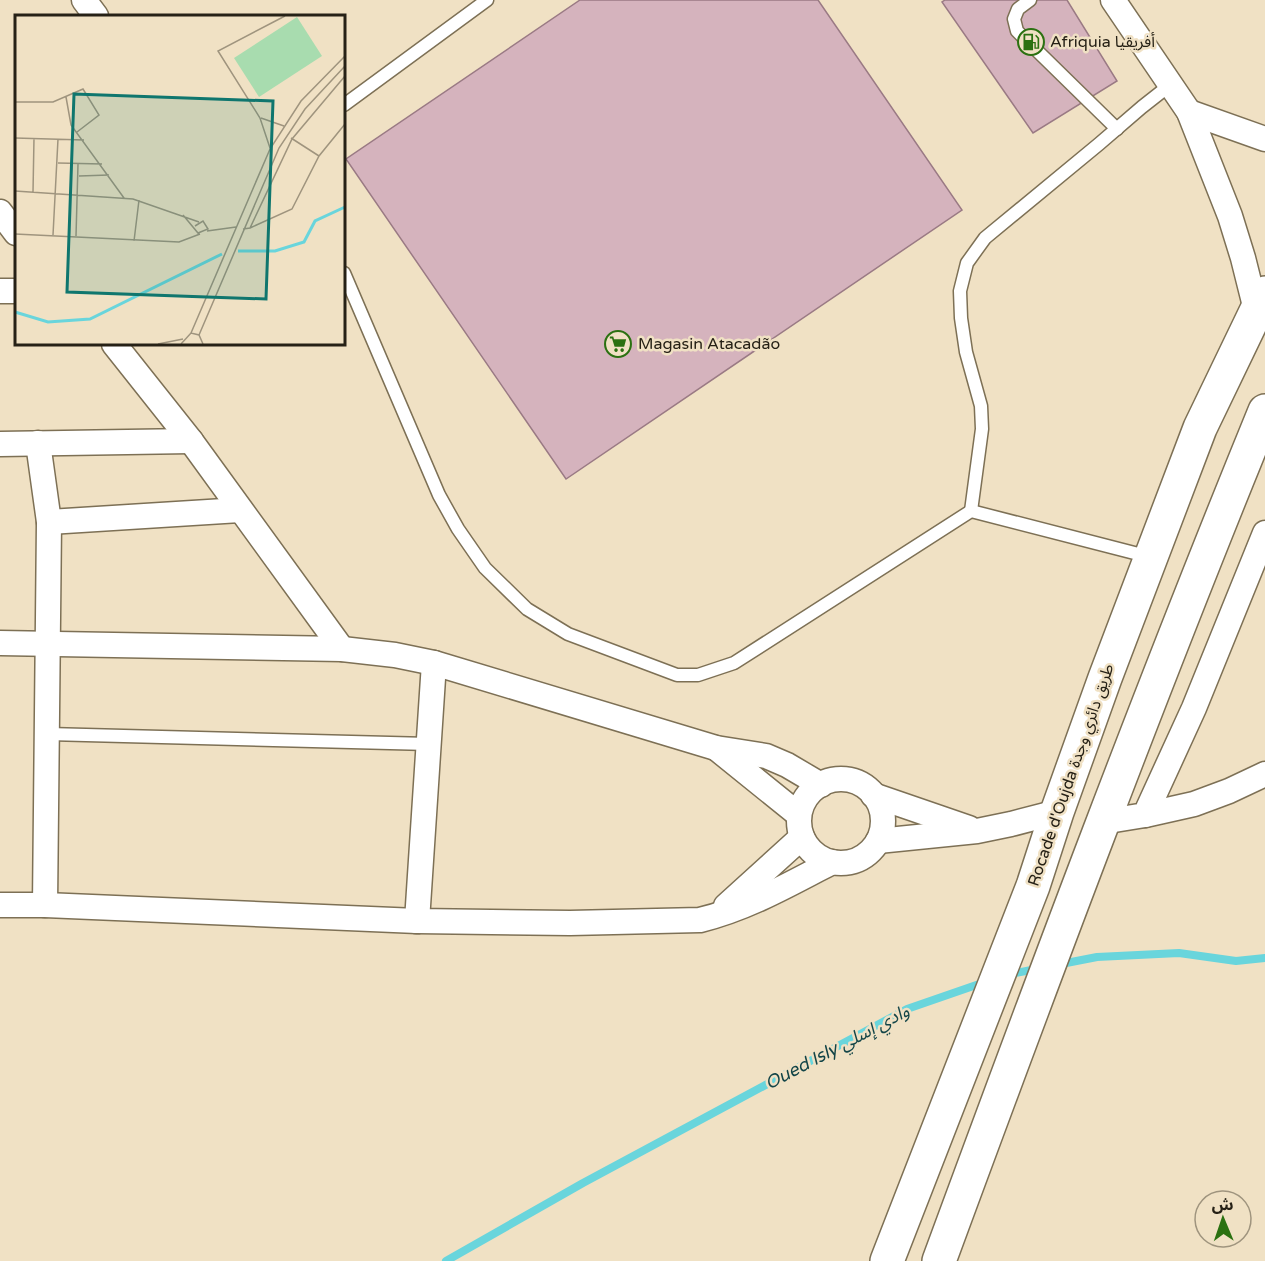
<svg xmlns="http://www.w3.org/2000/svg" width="1265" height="1261" font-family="'Varela Round','Noto Sans Arabic',sans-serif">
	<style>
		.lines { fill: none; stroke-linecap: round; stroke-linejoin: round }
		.stream { stroke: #69d5dc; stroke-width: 8 }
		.building { fill: #d5b3bd; stroke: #9a7a84; stroke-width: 1.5 }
		.lane-casing { stroke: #7d7055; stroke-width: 15 }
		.street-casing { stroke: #7d7055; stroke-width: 27 }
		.highway-casing { stroke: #7d7055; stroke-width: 36 }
		.lane { stroke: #fff; stroke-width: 12 }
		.street { stroke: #fff; stroke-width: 24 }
		.highway { stroke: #fff; stroke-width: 33 }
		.labels { text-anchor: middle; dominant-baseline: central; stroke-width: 5; stroke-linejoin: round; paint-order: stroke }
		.poi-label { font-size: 16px; fill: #262116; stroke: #f0e1c4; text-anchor: start }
		.street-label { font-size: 16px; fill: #262116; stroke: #f0e1c4 }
		.water-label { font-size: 18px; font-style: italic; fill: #134548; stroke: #f0e1c4 }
		.inset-river { fill: none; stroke: #69d5dc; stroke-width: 3 }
		.inset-road { fill: none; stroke: #9f947e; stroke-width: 1.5 }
		.view { fill: #0f766e; fill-opacity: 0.15; stroke: #0f766e; stroke-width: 3 }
		.inset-edge { fill: none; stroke: #262116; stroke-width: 3 }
	</style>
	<rect width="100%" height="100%" fill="#f0e1c4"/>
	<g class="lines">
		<g class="stream">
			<polyline points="1056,965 1097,957 1179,953 1236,961 1265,958"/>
			<polyline points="1006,975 1041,968"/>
			<polyline points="446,1261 583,1183 907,1009 985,982"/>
		</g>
	</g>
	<g class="building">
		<polygon points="580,0 818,0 962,210 566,479 346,159"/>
		<polygon points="945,0 1067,0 1117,81 1033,133 942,2"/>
	</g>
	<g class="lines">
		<defs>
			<g id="lane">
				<polyline points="1030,0 1018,9 1014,19 1017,31 1117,129"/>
				<polyline points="344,105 487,0"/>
				<polyline points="344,273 439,495 458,529 485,568 527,609 568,634 677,675 698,675 734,663 971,511 1150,557"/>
				<polyline points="971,511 982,429 981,406 966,352 961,318 960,291 967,263 985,238 1099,144 1142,107 1170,85"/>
				<polyline points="48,734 429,744"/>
			</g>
			<g id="street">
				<polyline points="84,0 96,16"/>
				<polyline points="1113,0 1189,112 1230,216 1243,258 1256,310"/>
				<polyline points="1189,112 1265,139"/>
				<polyline points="0,212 16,233"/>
				<polyline points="0,291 16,291"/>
				<polyline points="114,344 191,441 342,649"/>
				<polyline points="38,443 49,522 45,905"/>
				<polyline points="0,444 191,441"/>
				<polyline points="49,522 240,510"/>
				<polyline points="0,643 342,649 395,655 434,663 716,748 766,756 787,765 821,785"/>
				<polyline points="716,748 799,815"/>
				<circle cx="841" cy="821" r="42"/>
				<polyline points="873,795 969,828"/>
				<polyline points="1145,815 1194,804 1229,791 1265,774"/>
				<polyline points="1102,822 1145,815 1194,708 1265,533"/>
				<polyline points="878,841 977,831 1011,824 1057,812"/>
				<path d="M0,905H45L417,921L570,923L700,920C746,909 790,884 832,862"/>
				<polyline points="726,906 802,837"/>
				<polyline points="417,921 434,663"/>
			</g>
			<g id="highway">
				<polyline points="887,1261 1033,886 1057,812 1105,678 1200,428 1265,293"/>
				<path d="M939,1261C1044,976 1150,692 1265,411"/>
			</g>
		</defs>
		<use href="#lane" class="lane-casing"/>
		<use href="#street" class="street-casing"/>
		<use href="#highway" class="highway-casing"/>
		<use href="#lane" class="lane"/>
		<use href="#street" class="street"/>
		<use href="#highway" class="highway"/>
	</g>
	<defs>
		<symbol id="fuel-ring" viewBox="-11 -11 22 22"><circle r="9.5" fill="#f0e1c4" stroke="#2b7111" stroke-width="1.5"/><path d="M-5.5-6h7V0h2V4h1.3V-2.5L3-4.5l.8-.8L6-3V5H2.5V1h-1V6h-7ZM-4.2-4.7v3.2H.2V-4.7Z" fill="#2b7111"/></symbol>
		<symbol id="supermarket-ring" viewBox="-11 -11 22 22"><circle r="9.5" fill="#f0e1c4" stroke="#2b7111" stroke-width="1.5"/><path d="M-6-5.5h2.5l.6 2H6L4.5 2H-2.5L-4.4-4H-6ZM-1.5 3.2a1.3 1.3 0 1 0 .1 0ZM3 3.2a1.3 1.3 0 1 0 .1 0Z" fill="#2b7111"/></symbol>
	</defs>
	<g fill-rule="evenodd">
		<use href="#fuel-ring" x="1016" y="27" width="30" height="30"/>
		<use href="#supermarket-ring" x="603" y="329" width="30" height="30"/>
	</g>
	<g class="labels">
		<g class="poi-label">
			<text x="1050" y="42">Afriquia أفريقيا</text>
			<text x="638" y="344">Magasin Atacadão</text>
		</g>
		<g class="street-label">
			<text transform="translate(1071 775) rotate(-71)">Rocade d'Oujda طريق دائري وجدة</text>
		</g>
		<g class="water-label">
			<text transform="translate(837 1047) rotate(-28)">Oued Isly وادي إسلي</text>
		</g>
	</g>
	<g transform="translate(15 15)">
		<rect width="330" height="330" fill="#f0e1c4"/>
		<path d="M282,2L307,41L244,82L219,43Z" fill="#a8dcaf"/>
		<path class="inset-river" d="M223,236H260L289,227L300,206L330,192M0,297L33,307L75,304L207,239"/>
		<path class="inset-road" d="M51,82L56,110L109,183M0,87H38L68,74L84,100L62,117M246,103L269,111M0,123L69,125M276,123L304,141M255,133L245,103L203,36L270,1M43,148L87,149M64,161L94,160M0,176L118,184L184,207M18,177L19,123M168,200L183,218L193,214L188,206L180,211M235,213L277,194L304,141L330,109M228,214L235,213L277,124L330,61M192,216L221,212M0,219L164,227L185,219M38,220L43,124M61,221L63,149M119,226L124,185M176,318L255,134L286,86L330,41M184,320L264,133L290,94L330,51M143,329L168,324M166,329L176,318L184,320L188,329"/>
		<path class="view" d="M59,79L258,86L251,284L52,277Z"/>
		<rect width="330" height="330" class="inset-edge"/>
	</g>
	<g transform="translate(1223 1219) rotate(358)"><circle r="28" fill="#f0e1c4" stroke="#9f947e" stroke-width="1.5"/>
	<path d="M0-4.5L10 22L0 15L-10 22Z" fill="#2b7111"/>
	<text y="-9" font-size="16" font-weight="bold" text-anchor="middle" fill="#262116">ش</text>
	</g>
</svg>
